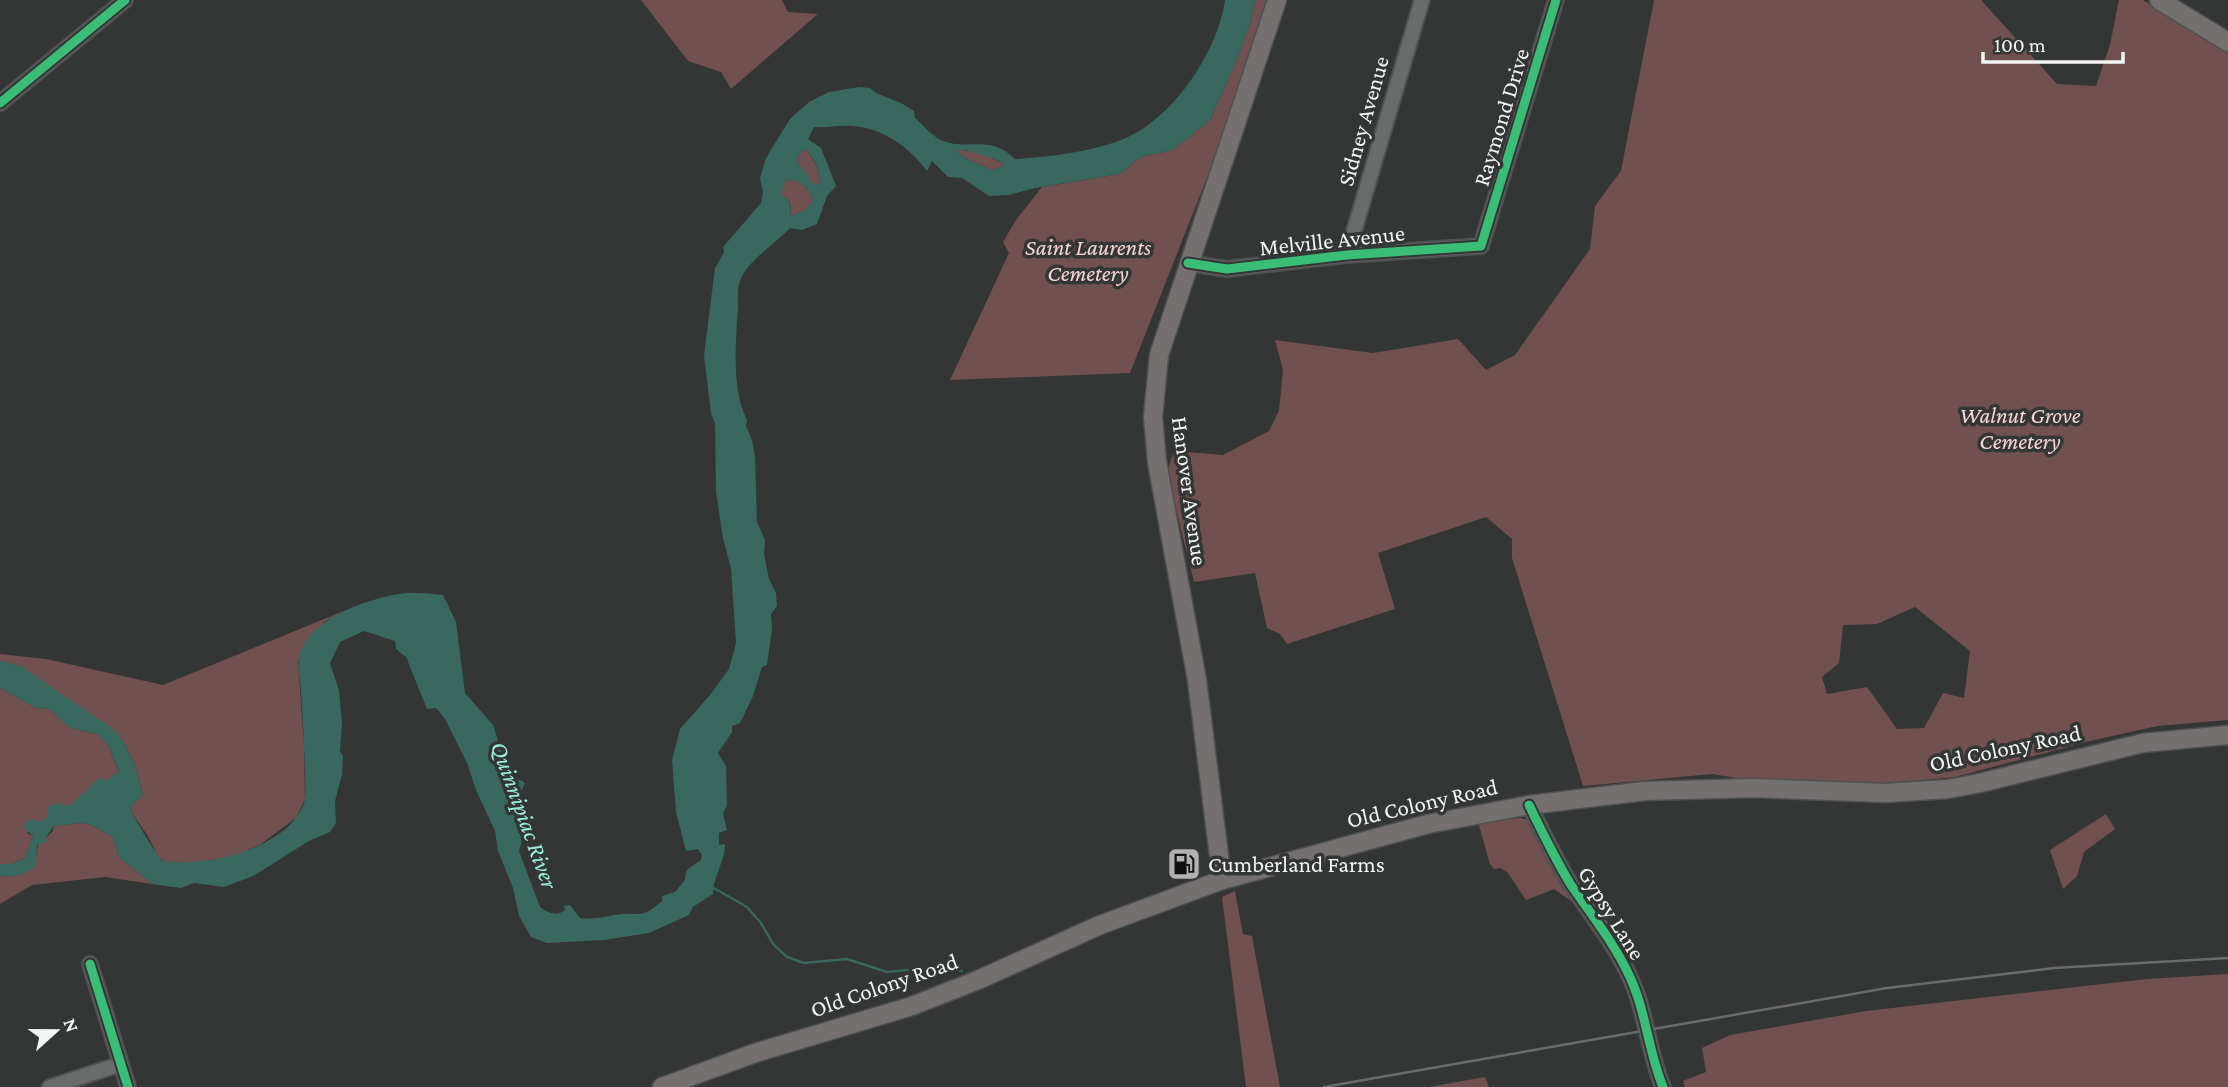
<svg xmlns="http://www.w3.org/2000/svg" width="2228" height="1087" font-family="'Crimson Pro',serif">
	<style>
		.green { fill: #705051; fill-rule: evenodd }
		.water { fill: #39685e; fill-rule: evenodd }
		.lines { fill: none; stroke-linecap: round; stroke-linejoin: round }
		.stream { stroke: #39685e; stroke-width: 2.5 }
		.minor-casing { stroke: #505151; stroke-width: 18 }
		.major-casing { stroke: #505151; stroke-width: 21 }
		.minor { stroke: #6a6b6b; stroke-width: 14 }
		.major { stroke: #757070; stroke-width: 18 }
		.rail { stroke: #6a6b6b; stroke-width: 2.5 }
		.cycleway-casing { stroke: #333635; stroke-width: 13 }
		.cycleway { stroke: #3abd76; stroke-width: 9 }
		.labels { text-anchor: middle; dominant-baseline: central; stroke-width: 7; stroke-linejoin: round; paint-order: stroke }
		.street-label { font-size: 23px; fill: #f3f5f4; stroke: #333635 }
		.park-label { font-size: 23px; font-style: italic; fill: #f5d5d5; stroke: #333635 }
		.poi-label { font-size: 23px; fill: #f3f5f4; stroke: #333635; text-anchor: start }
		.water-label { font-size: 24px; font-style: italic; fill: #9af1de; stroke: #333635 }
	</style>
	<rect width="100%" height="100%" fill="#343535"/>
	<g class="green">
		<polygon points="641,0 782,0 788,12 818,14 731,89 721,72 688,61"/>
		<polygon points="1255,0 1267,0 1225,132 1130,373 950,380 1009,253 1003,242 1016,220 1042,187 1120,174 1140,157 1173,150 1210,120 1238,57 1251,21"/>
		<path d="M1654,0H1981L2057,84L2096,86L2110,45L2119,0H2143L2228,53V720L2157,726L2090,741L1955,777L1879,784L1755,781L1712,774L1583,786L1512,558V539L1486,517L1378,553L1395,609L1287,644L1280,634L1267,628L1255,573L1194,582L1167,472L1174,451L1223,455L1269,431L1279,411L1283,370L1275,340L1373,353L1458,339L1486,370L1515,355L1590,249L1595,206L1621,171ZM1915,607L1970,651L1964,698L1943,693L1924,728L1897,729L1867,687L1827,694L1822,677L1839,663L1843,625L1877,624Z"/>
		<path d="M807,150C813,160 821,170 819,183L815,185L799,166L797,157L802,151Z"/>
		<path d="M955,150C972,149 991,156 1005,165L992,170L965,158Z"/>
		<path d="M793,180C804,184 809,189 813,200L804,211L790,216C792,204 791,201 780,193L786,181Z"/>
		<polygon points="346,610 324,622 298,661 304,744 305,799 296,818 261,844 234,856 193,863 165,862 158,857 148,836 131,812 132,805 143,794 134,763 121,738 21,666 0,661 0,654 46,659 163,685"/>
		<polygon points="0,688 36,708 49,709 70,728 98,734 108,745 119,772 70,807 47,817 27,833 33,836 25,858 12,864 0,864"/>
		<polygon points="2106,814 2115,829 2084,852 2077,876 2063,889 2050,850"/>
		<polygon points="1520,818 1528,820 1581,908 1554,889 1526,900 1508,873 1501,868 1494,869 1490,864 1478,822"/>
		<path d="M80,823L92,825L113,837L119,857L152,884L105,877L32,885L0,904V876C15,877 24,875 35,866L38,845L53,831L54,826Z"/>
		<polygon points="1235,891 1243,934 1252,936 1280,1087 1246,1087 1222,897"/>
		<polygon points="2228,974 2228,1087 1685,1087 1683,1081 1706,1072 1702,1048 1730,1035 1866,1011 2147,979"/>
		<polygon points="1485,1077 1489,1087 1429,1087"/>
	</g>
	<path class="water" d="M1225,0H1255L1251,21L1238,57L1210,120L1173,150L1140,157L1120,174L1035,188L1009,195L989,196L962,178L948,177L932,161L927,171C909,147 883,128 852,126C838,125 826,128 814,127L808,139L821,148L836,186L827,196L817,224L802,230L790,228C775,244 744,263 739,284C737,291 738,300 738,306C736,340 731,390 747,420L746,426L752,440L755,456L757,522L765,540L764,554L769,579L776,593L777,606L771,614L772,629L767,665L762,667L753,696L740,723L732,726V732L718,753L726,766L727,806L723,813L727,830L719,833V845L725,844C725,862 713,876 713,894L693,907L689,915L649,933L604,940L547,943L531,937L519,916L513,888L498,851L495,831L476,790L467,763L445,719L436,708L427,709L406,657L396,649L395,641L364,631L340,642L330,663L339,690L342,724L340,752L343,756L342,775L335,801L336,823L330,832L309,841L253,876L224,887L194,883L181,888L152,884L119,857L113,837L92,825L80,823L54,826L46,837L47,842L37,845L36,866C24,875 15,877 0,876V864H12L25,858L33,836L24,828L25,822L33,819L40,822L47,817V808L55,803L70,806L99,778L108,780L119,771L108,745L98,734L70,728L49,709L36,708L0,688V661L21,666L113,729L121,738L134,763L143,794L132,805L131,812C136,820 158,858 163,861C169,863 178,862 184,862C223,863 295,842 305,799C306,791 305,780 305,772C304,745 303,719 301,692C301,682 297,670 299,660C304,619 371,597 406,593C418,592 431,594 443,595L456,622L465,693L493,725L510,778L523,781L525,784L518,796L520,815L526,827L519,851L540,907C548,913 557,917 565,910L564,906L570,905L580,918C593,920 602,917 614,915C640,910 638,922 662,901V896L675,892L685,880C685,866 692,868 701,860L702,855L698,849L686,851L676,812L672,760L680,729L710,695L729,669L736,643L731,569L723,538L716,492L715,423L711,414L704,355L715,268L724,252L723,247L761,203L763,192L760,178L766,158L790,119L809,102L829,92L859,87L870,88L876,93L901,103L914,111L915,118C923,125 932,136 941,140C968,152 989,133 1015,159C1050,157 1099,151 1130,136C1176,114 1218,50 1225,0ZM807,150C813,159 821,170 819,183L816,185C808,179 807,171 799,166L797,157L802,151ZM966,150C980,156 992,155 1005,165L992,170L965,158L956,151ZM793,180C804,184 809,189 813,200L804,211L790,216C791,204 791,202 781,193L786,181Z"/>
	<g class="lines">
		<polyline class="stream" points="712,887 747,907 761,923 773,944 787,957 804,963 847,959 887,972 939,967 962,971"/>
		<defs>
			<g id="minor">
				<polyline points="0,103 125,0"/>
				<polyline points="1347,255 1422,0"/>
				<polyline points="1188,263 1227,269 1347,255 1481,246 1556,0"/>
				<path d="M1529,805C1542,832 1555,859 1571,885C1591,914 1614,943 1629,975C1646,1010 1648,1051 1663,1087"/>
				<polyline points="90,964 128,1087"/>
				<polyline points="50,1087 121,1064"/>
			</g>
			<g id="major">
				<polyline points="2159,0 2228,42"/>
				<polyline points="1222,880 1197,680 1157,462 1153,417 1159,355 1277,0"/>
				<polyline points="662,1087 755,1053 912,1006 978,980 1100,925 1222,880 1428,824 1529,805 1645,791 1753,788 1886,793 1948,789 1980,783 2143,743 2228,735"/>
			</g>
		</defs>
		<use href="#minor" class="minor-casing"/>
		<use href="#major" class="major-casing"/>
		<use href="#minor" class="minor"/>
		<use href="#major" class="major"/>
		<polyline class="rail" points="1324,1087 1887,988 2054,968 2228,958"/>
		<defs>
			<g id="cycleway">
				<polyline points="0,103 125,0"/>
				<polyline points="1188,263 1227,269 1347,255 1481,246 1556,0"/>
				<path d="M1529,805C1542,832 1555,859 1571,885C1591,914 1614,943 1629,975C1646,1010 1648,1051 1663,1087"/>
				<polyline points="90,964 128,1087"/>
			</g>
		</defs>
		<use href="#cycleway" class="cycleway-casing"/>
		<use href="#cycleway" class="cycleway"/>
	</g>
	<defs>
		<symbol id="fuel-square" viewBox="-11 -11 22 22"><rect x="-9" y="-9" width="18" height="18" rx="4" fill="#b0b2b1" stroke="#333635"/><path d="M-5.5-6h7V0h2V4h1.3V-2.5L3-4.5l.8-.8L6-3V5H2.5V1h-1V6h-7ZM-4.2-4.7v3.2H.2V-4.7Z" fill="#111"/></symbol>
	</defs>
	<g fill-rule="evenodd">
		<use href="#fuel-square" x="1165" y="845" width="38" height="38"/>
	</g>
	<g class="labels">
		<g class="street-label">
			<text transform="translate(1501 117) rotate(-73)">Raymond Drive</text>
			<text transform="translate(1363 121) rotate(-74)">Sidney Avenue</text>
			<text transform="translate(1332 240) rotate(-6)">Melville Avenue</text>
			<text transform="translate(1190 491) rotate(82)">Hanover Avenue</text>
			<text transform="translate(2005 748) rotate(-12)">Old Colony Road</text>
			<text transform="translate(1422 803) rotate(-13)">Old Colony Road</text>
			<text transform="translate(1612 913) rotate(58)">Gypsy Lane</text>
			<text transform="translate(884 985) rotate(-19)">Old Colony Road</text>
		</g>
		<g class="park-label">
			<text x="1088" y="247">Saint Laurents<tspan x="1088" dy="26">Cemetery</tspan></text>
			<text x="2020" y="415">Walnut Grove<tspan x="2020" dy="26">Cemetery</tspan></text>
		</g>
		<g class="poi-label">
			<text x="1208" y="864">Cumberland Farms</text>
		</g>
		<g class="water-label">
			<text transform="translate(525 815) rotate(70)">Quinnipiac River</text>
		</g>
	</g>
	<g transform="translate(56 1031) rotate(69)" stroke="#333635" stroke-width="5" paint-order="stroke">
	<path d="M0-5L12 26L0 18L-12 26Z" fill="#f3f5f4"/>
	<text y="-10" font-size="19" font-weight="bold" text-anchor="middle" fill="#f3f5f4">N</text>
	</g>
	<path d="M1983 52v10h140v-10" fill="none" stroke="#f3f5f4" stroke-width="3.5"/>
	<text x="1994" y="52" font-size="21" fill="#f3f5f4" stroke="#333635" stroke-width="5" paint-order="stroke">100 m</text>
</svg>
